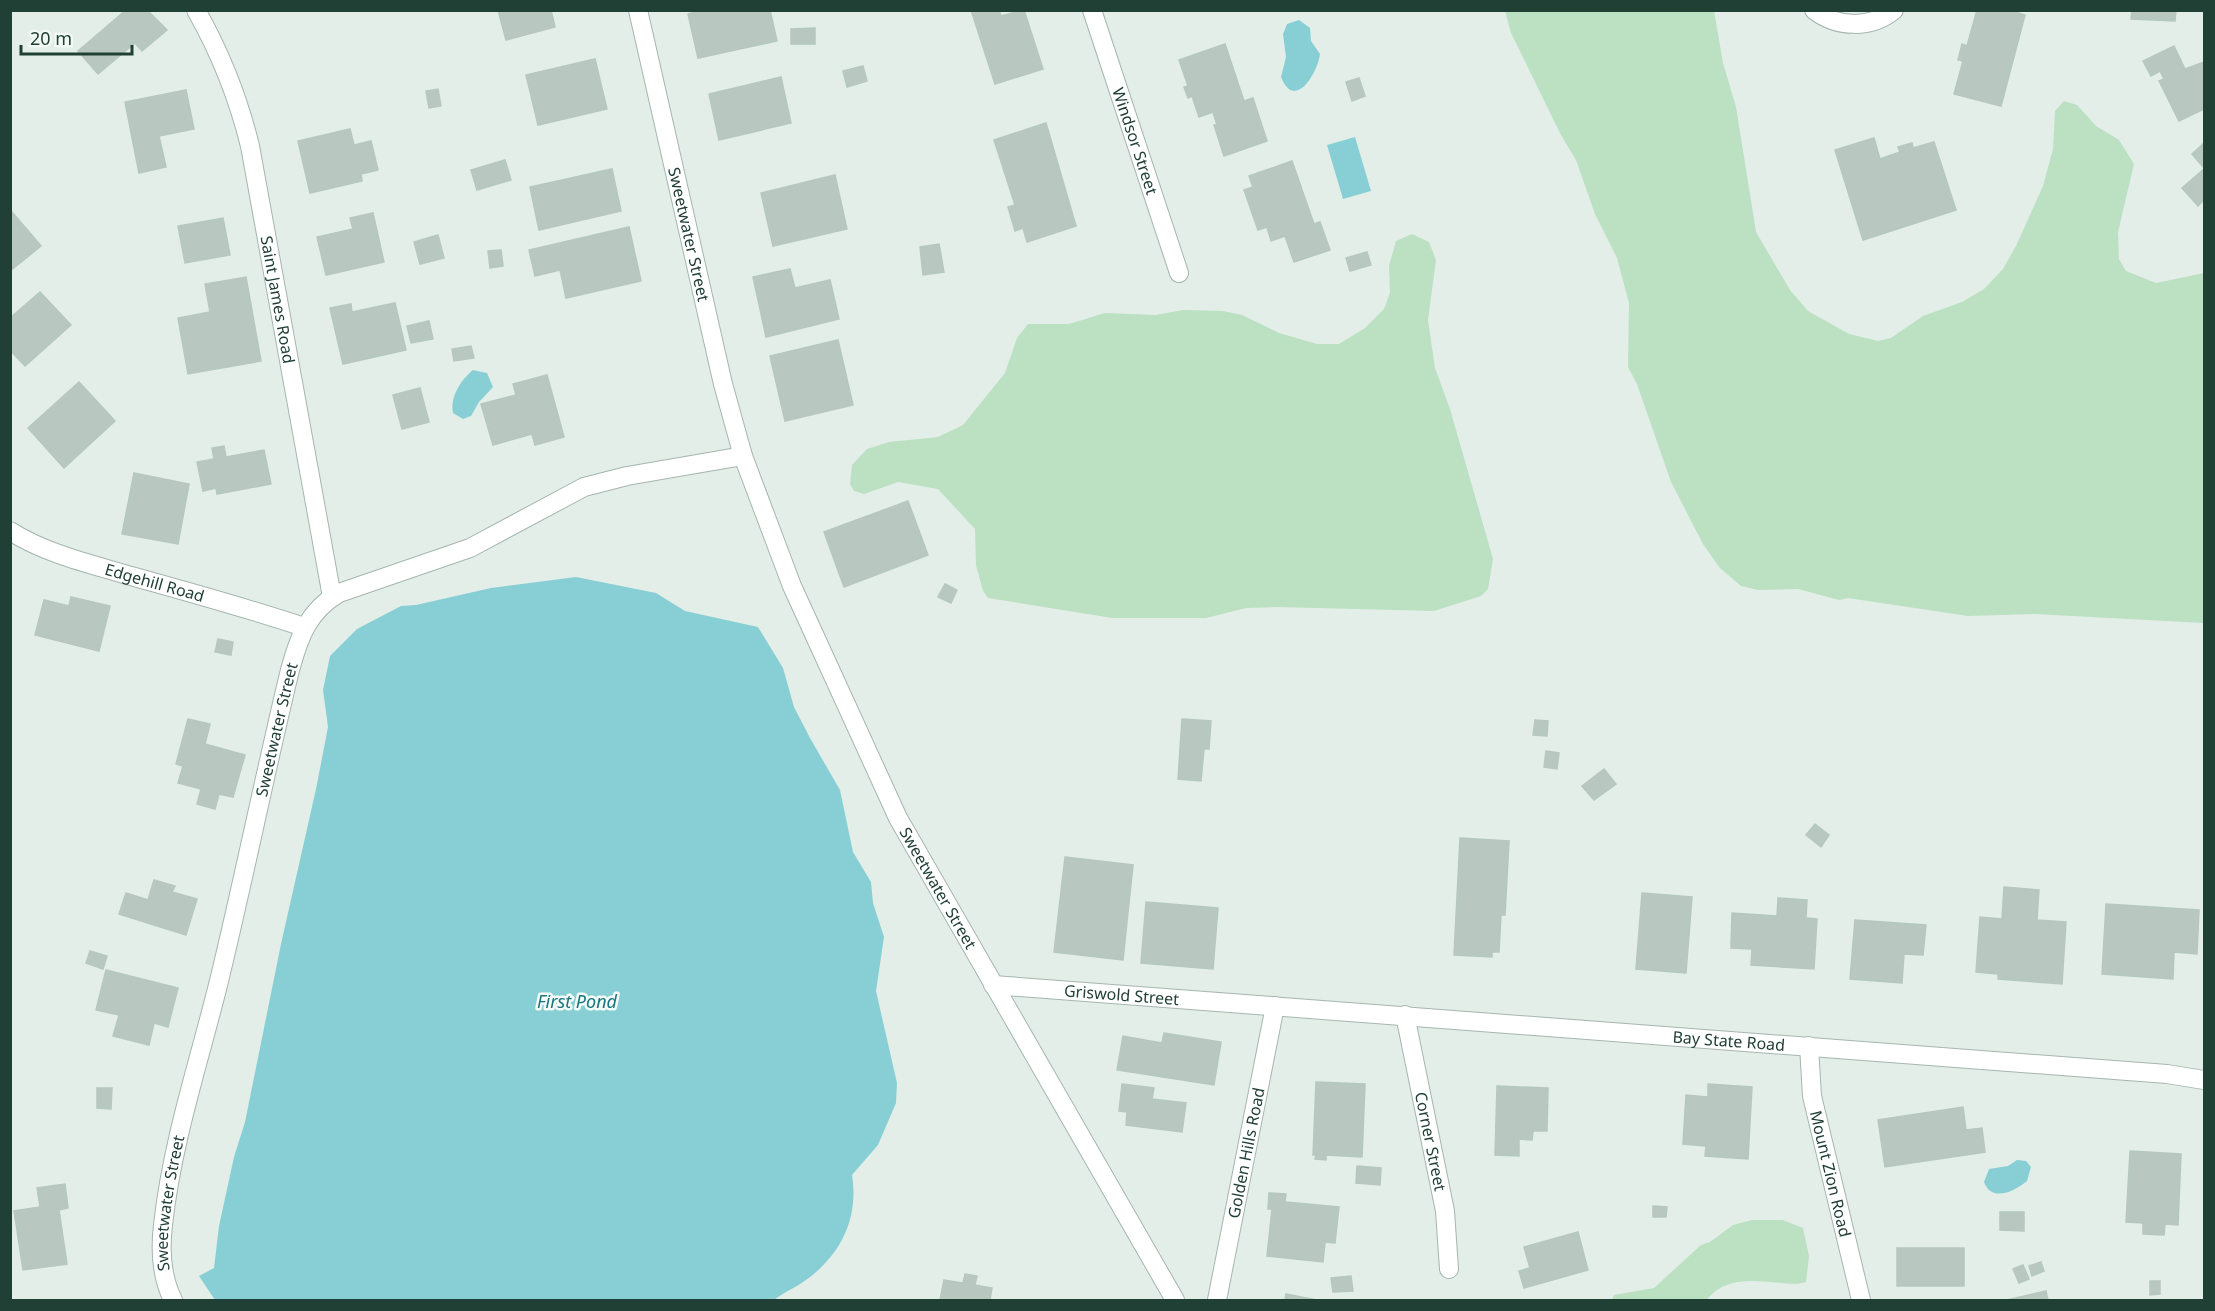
<svg xmlns="http://www.w3.org/2000/svg" width="2215" height="1311" font-family="'Noto Sans',sans-serif">
	<style>
		.green { fill: #bbe0c2 }
		.water { fill: #88cfd5 }
		.building { fill: #b8c8c1; stroke: #b5c8be; stroke-width: 1.5 }
		.lines { fill: none; stroke-linecap: round; stroke-linejoin: round }
		.minor-casing { stroke: #a5b6af; stroke-width: 20 }
		.minor { stroke: #fff; stroke-width: 18 }
		.labels { text-anchor: middle; dominant-baseline: central; stroke-width: 5; stroke-linejoin: round; paint-order: stroke }
		.street-label { font-size: 16px; fill: #214035; stroke: #f4faf6 }
		.water-label { font-size: 18px; font-style: italic; fill: #18767f; stroke: #f4faf6 }
	</style>
	<rect width="100%" height="100%" fill="#e3eee8"/>
	<g class="green">
		<polygon points="1505,11 1714,11 1723,63 1736,107 1756,232 1790,290 1808,311 1849,334 1878,341 1891,338 1923,316 1962,302 1984,289 2003,269 2016,246 2043,186 2053,149 2055,111 2064,101 2077,105 2096,126 2119,140 2134,164 2118,232 2119,259 2126,271 2156,283 2204,273 2204,623 2035,614 1968,616 1848,598 1839,600 1798,589 1758,590 1741,586 1720,568 1703,544 1671,482 1637,384 1628,367 1629,303 1617,258 1595,214 1576,160 1561,135 1511,33"/>
		<polygon points="1412,234 1429,242 1436,260 1428,320 1435,368 1450,409 1493,559 1488,589 1481,596 1434,611 1278,607 1246,608 1206,618 1112,618 988,598 983,591 976,565 975,529 938,489 898,482 864,494 854,491 850,484 852,465 867,449 889,442 938,437 963,425 1005,373 1017,338 1028,324 1069,324 1105,313 1156,315 1183,310 1223,311 1242,315 1279,333 1317,344 1339,344 1365,328 1384,309 1390,293 1389,266 1396,241"/>
		<path d="M1752,1220H1783L1803,1228L1809,1256L1806,1282L1797,1284C1765,1283 1728,1272 1707,1300H1612L1614,1295L1654,1288L1701,1245L1710,1242L1733,1225Z"/>
	</g>
	<g class="water">
		<path d="M1299,20L1310,28L1311,41L1320,54C1318,72 1295,112 1281,77L1286,57L1283,34L1287,24Z"/>
		<polygon points="1355,137 1371,191 1343,199 1327,145"/>
		<path d="M473,370L487,373L493,387L479,402L471,416L463,419L453,413C450,397 460,381 473,370Z"/>
		<path d="M576,577L656,593L685,611L758,627L783,668L794,707L810,738L840,790L853,852L871,882L873,903L884,937L876,991L897,1083L896,1103L878,1145L852,1175C859,1218 841,1255 806,1280C795,1288 784,1292 774,1300H215L199,1276L214,1268L219,1226L234,1157L245,1122L281,944L316,789L328,727L323,690L330,656L357,629L401,606L416,605L491,588Z"/>
		<path d="M2017,1160L2026,1161L2031,1167L2027,1181C2015,1191 1992,1203 1984,1182L1989,1169L2008,1166Z"/>
	</g>
	<g class="building">
		<polygon points="126,10 147,10 167,30 142,51 135,43 98,74 78,51"/>
		<polygon points="498,10 551,10 555,27 506,40"/>
		<polygon points="702,10 770,10 777,41 698,58 688,14"/>
		<polygon points="971,10 999,10 1001,16 1024,10 1043,69 995,84"/>
		<polygon points="1977,10 2008,10 2025,15 2001,106 1954,94 1963,61 1958,60 1962,44 1967,46"/>
		<polygon points="2132,10 2176,10 2175,21 2131,19"/>
		<polygon points="815,28 815,44 791,44 791,29"/>
		<polygon points="1225,44 1244,101 1253,98 1267,141 1224,156 1214,125 1217,125 1213,112 1199,117 1192,96 1188,98 1184,87 1188,86 1179,60"/>
		<polygon points="2174,46 2185,69 2204,62 2204,109 2179,121 2159,81 2164,79 2160,71 2151,76 2143,61"/>
		<polygon points="595,59 607,109 538,125 526,75"/>
		<polygon points="863,66 867,81 847,87 843,71"/>
		<polygon points="781,77 791,123 719,140 709,94"/>
		<polygon points="1359,78 1365,96 1352,101 1346,82"/>
		<polygon points="438,89 441,106 429,108 426,91"/>
		<polygon points="186,90 194,129 159,136 166,167 139,173 125,102"/>
		<polygon points="1046,123 1076,226 1027,242 1023,228 1015,231 1008,207 1015,205 994,140"/>
		<polygon points="350,129 354,145 371,141 378,170 361,174 362,181 310,193 298,141"/>
		<polygon points="1874,138 1880,159 1900,152 1898,147 1912,143 1913,148 1934,142 1956,210 1863,240 1835,150"/>
		<polygon points="2204,143 2204,168 2192,154"/>
		<polygon points="505,160 511,180 477,190 471,170"/>
		<polygon points="1292,161 1314,224 1320,222 1330,250 1294,262 1285,236 1271,241 1267,227 1258,230 1244,190 1253,187 1249,176"/>
		<polygon points="612,169 621,211 539,230 530,187"/>
		<polygon points="2204,169 2204,200 2198,206 2182,188"/>
		<polygon points="835,175 847,229 773,246 761,193"/>
		<polygon points="12,212 41,246 10,271 10,213"/>
		<polygon points="373,213 384,262 326,275 317,237 353,229 350,218"/>
		<polygon points="223,218 230,255 185,263 178,226"/>
		<polygon points="629,227 641,281 566,298 560,270 535,276 529,250"/>
		<polygon points="438,235 444,258 420,264 414,242"/>
		<polygon points="939,244 944,272 923,275 920,247"/>
		<polygon points="501,250 503,266 490,268 488,251"/>
		<polygon points="1367,252 1371,265 1350,271 1346,258"/>
		<polygon points="790,269 795,288 830,280 839,319 766,337 753,277"/>
		<polygon points="246,277 261,361 188,374 178,318 210,312 205,284"/>
		<polygon points="40,292 71,325 25,366 10,350 10,318"/>
		<polygon points="395,303 406,350 343,364 330,308 351,304 352,312"/>
		<polygon points="429,321 433,339 411,343 407,326"/>
		<polygon points="838,340 853,405 785,421 770,356"/>
		<polygon points="471,346 474,358 454,361 452,349"/>
		<polygon points="547,375 564,437 535,445 532,434 493,445 481,404 516,395 513,384"/>
		<polygon points="79,382 115,421 64,468 28,428"/>
		<polygon points="420,388 429,422 402,429 393,395"/>
		<polygon points="224,446 226,457 264,450 271,484 217,494 216,488 203,491 197,462 214,459 212,448"/>
		<polygon points="134,473 189,484 178,544 122,534"/>
		<polygon points="908,501 928,555 844,587 824,532"/>
		<polygon points="945,584 957,590 951,603 938,597"/>
		<polygon points="71,597 110,606 99,651 35,635 44,600 69,606"/>
		<polygon points="218,639 233,642 231,655 215,652"/>
		<polygon points="188,719 210,724 205,744 245,755 233,797 219,794 215,809 197,804 201,789 178,783 183,766 176,764"/>
		<polygon points="1182,719 1211,721 1209,749 1204,749 1201,781 1178,779"/>
		<polygon points="1535,720 1548,721 1547,736 1533,735"/>
		<polygon points="1546,751 1559,753 1557,769 1544,767"/>
		<polygon points="1604,769 1616,784 1594,800 1582,786"/>
		<polygon points="1815,824 1829,835 1821,847 1806,835"/>
		<polygon points="1460,838 1509,841 1505,915 1501,915 1499,952 1492,952 1492,957 1454,955"/>
		<polygon points="1065,857 1133,865 1123,960 1054,952"/>
		<polygon points="154,880 175,886 172,892 197,899 186,935 119,914 126,893 148,900"/>
		<polygon points="2004,887 2039,890 2037,920 2066,922 2062,984 1998,979 1998,974 1976,972 1980,917 2002,919"/>
		<polygon points="1642,893 1692,897 1686,973 1636,969"/>
		<polygon points="1778,898 1807,900 1806,918 1817,919 1814,969 1751,965 1752,949 1731,948 1732,913 1777,916"/>
		<polygon points="1146,902 1218,908 1213,969 1141,963"/>
		<polygon points="2106,904 2199,910 2197,954 2174,952 2173,979 2102,974"/>
		<polygon points="1855,920 1926,925 1923,955 1904,954 1902,983 1850,979"/>
		<polygon points="90,951 107,956 103,969 86,963"/>
		<polygon points="106,970 178,988 168,1027 154,1023 149,1045 113,1036 119,1015 96,1010"/>
		<polygon points="1164,1033 1221,1042 1214,1085 1117,1070 1123,1036 1162,1043"/>
		<polygon points="1316,1082 1365,1084 1362,1157 1326,1155 1326,1160 1315,1159 1316,1155 1313,1155"/>
		<polygon points="1122,1084 1154,1088 1152,1099 1186,1103 1182,1132 1126,1125 1127,1112 1119,1111"/>
		<polygon points="1708,1084 1752,1087 1748,1159 1705,1156 1706,1146 1683,1144 1686,1095 1708,1097"/>
		<polygon points="1497,1086 1548,1088 1547,1131 1533,1131 1532,1140 1519,1139 1519,1156 1495,1155"/>
		<polygon points="97,1088 112,1088 111,1109 97,1108"/>
		<polygon points="1963,1107 1966,1130 1982,1128 1985,1152 1885,1167 1878,1120"/>
		<polygon points="2130,1151 2181,1154 2178,1225 2165,1224 2164,1235 2143,1234 2143,1223 2126,1222"/>
		<polygon points="1357,1166 1381,1168 1380,1185 1356,1183"/>
		<polygon points="65,1184 68,1208 59,1210 67,1264 23,1270 14,1211 40,1207 37,1188"/>
		<polygon points="1269,1193 1286,1194 1285,1202 1339,1207 1335,1243 1325,1242 1323,1262 1267,1256 1272,1209 1268,1209"/>
		<polygon points="1653,1206 1667,1207 1666,1217 1653,1217"/>
		<polygon points="2000,1212 2024,1212 2024,1231 2000,1230"/>
		<polygon points="1578,1232 1588,1270 1524,1288 1519,1271 1530,1268 1524,1247"/>
		<rect x="1897" y="1248" width="67" height="38"/>
		<polygon points="2041,1262 2044,1271 2032,1276 2029,1266"/>
		<polygon points="2023,1265 2029,1279 2019,1283 2013,1269"/>
		<polygon points="965,1274 977,1276 975,1285 992,1288 990,1300 940,1300 944,1280 963,1283"/>
		<polygon points="1351,1276 1353,1291 1333,1292 1331,1278"/>
		<polygon points="2150,1281 2160,1281 2160,1294 2150,1295"/>
		<polygon points="2046,1291 2048,1300 2007,1300"/>
		<polygon points="1286,1294 1317,1300 1285,1300"/>
	</g>
	<g class="lines">
		<defs>
			<g id="minor">
				<path id="s1" d="M196,10C221,54 238,97 250,146L332,597"/>
				<path id="s2" d="M638,10L723,384L743,456L792,586L898,818L1175,1300"/>
				<path id="s3" d="M1092,10L1179,273"/>
				<path d="M1814,10C1837,28 1871,29 1894,10"/>
				<path id="s4" d="M10,531C46,554 91,564 131,576C189,592 247,608 304,627"/>
				<path id="s5" d="M993,985L2167,1074L2204,1080"/>
				<path id="s6" d="M1405,1015L1445,1211L1449,1269"/>
				<path id="s7" d="M1809,1046L1812,1096L1861,1300"/>
				<path id="s8" d="M173,1300C162,1278 160,1250 163,1225C172,1142 199,1062 219,981C244,878 265,773 290,670C299,637 308,611 339,593L470,548L584,487L627,476L743,456"/>
				<path id="s9" d="M1217,1300L1275,1006"/>
			</g>
		</defs>
		<use href="#minor" class="minor-casing"/>
		<use href="#minor" class="minor"/>
	</g>
	<g class="labels">
		<g class="street-label">
			<text stroke="none"><textPath href="#s3" startOffset="138">Windsor Street</textPath></text>
			<text stroke="none"><textPath href="#s2" startOffset="230">Sweetwater Street</textPath></text>
			<text stroke="none"><textPath href="#s1" startOffset="303">Saint James Road</textPath></text>
			<text stroke="none"><textPath href="#s4" startOffset="154">Edgehill Road</textPath></text>
			<text stroke="none"><textPath href="#s8" startOffset="585">Sweetwater Street</textPath></text>
			<text stroke="none"><textPath href="#s2" startOffset="933">Sweetwater Street</textPath></text>
			<text stroke="none"><textPath href="#s5" startOffset="129">Griswold Street</textPath></text>
			<text stroke="none"><textPath href="#s5" startOffset="738">Bay State Road</textPath></text>
			<text stroke="none"><textPath href="#s6" startOffset="129">Corner Street</textPath></text>
			<text stroke="none"><textPath href="#s9" startOffset="150">Golden Hills Road</textPath></text>
			<text stroke="none"><textPath href="#s7" startOffset="130">Mount Zion Road</textPath></text>
			<text stroke="none"><textPath href="#s8" startOffset="99">Sweetwater Street</textPath></text>
		</g>
		<g class="water-label">
			<text x="577" y="1001">First Pond</text>
		</g>
	</g>
	<rect width="2215" height="1311" fill="none" stroke="#214035" stroke-width="24"/>
	<path d="M21 45v9h111v-9" fill="none" stroke="#214035" stroke-width="3"/>
	<text x="30" y="45" font-size="18" fill="#214035" stroke="#f4faf6" stroke-width="4.5" paint-order="stroke">20 m</text>
</svg>
